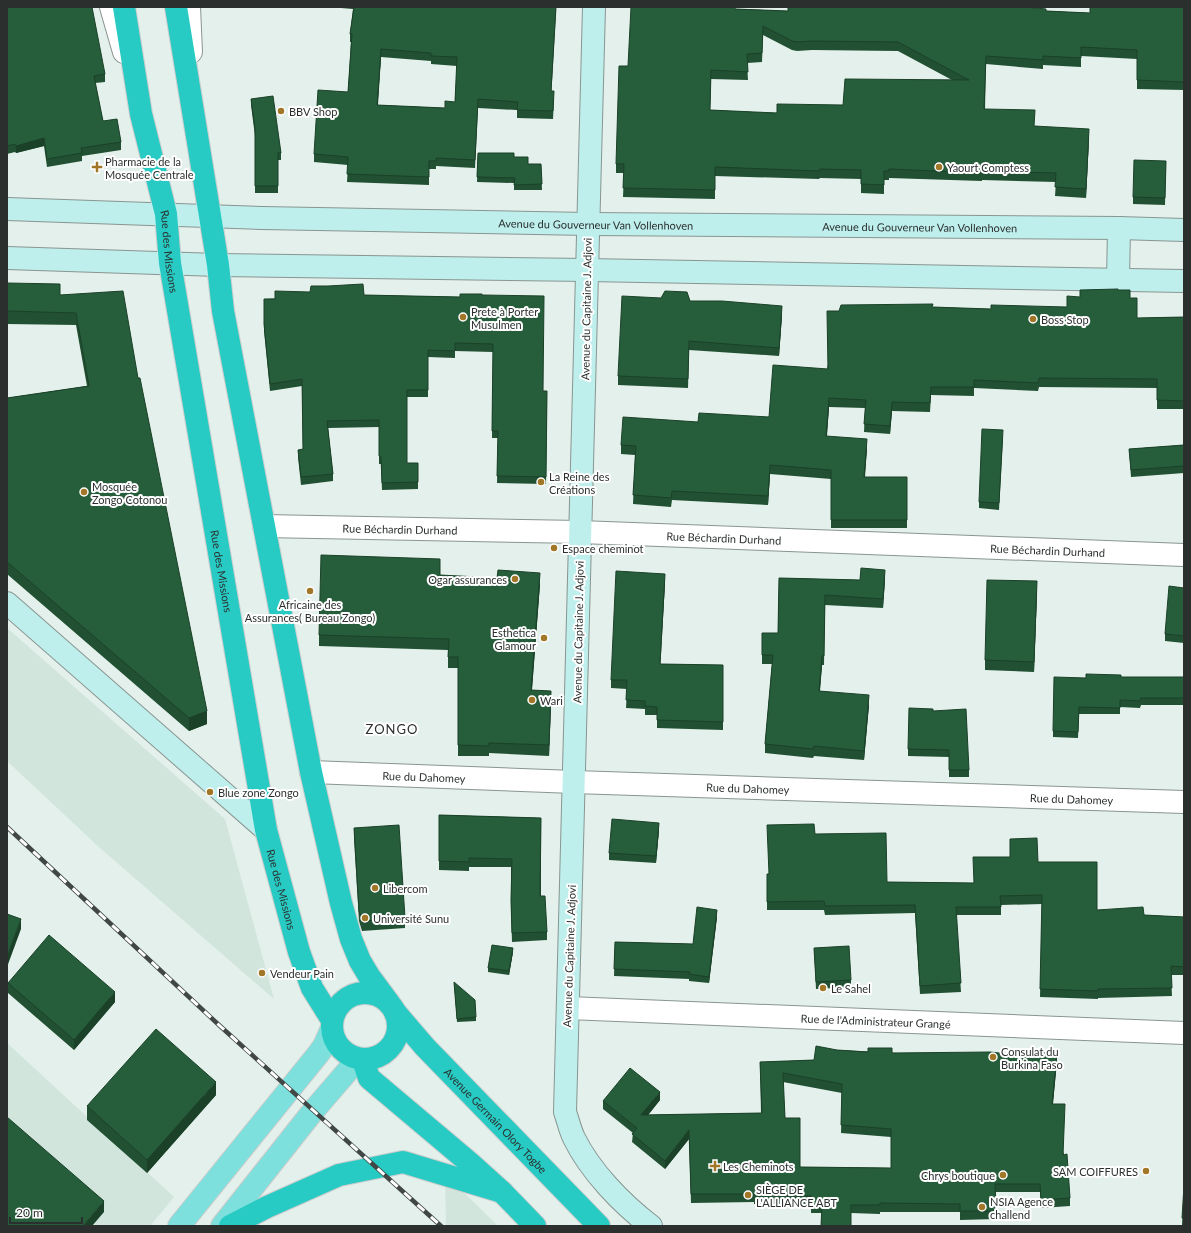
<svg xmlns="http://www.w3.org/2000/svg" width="1191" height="1233" font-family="Lato,sans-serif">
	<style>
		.built { fill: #d1e5dd }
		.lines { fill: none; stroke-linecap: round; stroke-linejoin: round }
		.street-casing { stroke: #899590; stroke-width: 24 }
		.secondary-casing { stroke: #899590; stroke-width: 24 }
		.primary-casing { stroke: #cccdcd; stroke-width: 24 }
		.highway-casing { stroke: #cccdcd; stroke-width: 24 }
		.street { stroke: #fff; stroke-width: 22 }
		.secondary { stroke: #beefed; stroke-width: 22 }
		.primary { stroke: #7de0dc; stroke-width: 22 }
		.highway { stroke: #27cbc4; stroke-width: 22 }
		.rail-casing { stroke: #414745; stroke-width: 4.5 }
		.rail { stroke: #fff; stroke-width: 3; stroke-dasharray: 9; stroke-linecap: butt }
		.wall { fill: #215032; fill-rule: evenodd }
		.shaded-wall { fill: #1b4129 }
		.building { fill: #265d3a; stroke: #1b4129; fill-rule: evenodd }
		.poi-dot { fill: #a27627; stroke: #fff; stroke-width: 1.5 }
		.labels { text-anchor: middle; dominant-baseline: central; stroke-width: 4; stroke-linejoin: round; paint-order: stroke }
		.poi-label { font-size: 11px; fill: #2b302e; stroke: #fff; text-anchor: start }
		.street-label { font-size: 11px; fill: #2b302e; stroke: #fff }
		.quarter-label { font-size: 13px; letter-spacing: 1px; fill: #2b302e; stroke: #fff }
	</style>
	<rect width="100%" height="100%" fill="#e3f0eb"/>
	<g class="built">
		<polygon points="7,628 225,819 274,999 100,848 7,761"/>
		<polygon points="7,1043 174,1197 150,1226 7,1226"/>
		<polygon points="445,1174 498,1226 446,1226"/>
	</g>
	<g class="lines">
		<defs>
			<g id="street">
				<polyline points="111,7 124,52"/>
				<polyline points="189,7 191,52"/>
				<path id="s1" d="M264,526L580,532L1184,555"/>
				<path id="s2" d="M311,772L574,782L1184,802"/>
				<path id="s3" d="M568,1008L1184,1033"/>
			</g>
			<g id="secondary">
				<path d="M594,7L565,1112C568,1120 570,1130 574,1138C590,1171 622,1204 651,1226"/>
				<path id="s4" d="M7,209L262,218L588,224L1119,228L1184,230"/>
				<polyline points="7,258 218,265 587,270 1184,281"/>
				<polyline points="1118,280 1119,228"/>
				<polyline points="7,603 266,830"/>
			</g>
			<g id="primary">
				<polyline points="179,1226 319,1053 324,1046 331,1030"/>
				<polyline points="222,1226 314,1110 358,1059"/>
			</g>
			<g id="highway">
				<path id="s5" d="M124,7L141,114L166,214L170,263L266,830L299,952L312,988L332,1020"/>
				<polyline points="176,7 218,265 223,311 311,772 341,903 351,939 360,961 369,976 389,1003"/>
				<circle cx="365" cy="1026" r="33"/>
				<path id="s6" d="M395,1012L425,1047L599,1226"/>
				<polyline points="364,1059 365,1066 369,1078 471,1164 502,1192 535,1226"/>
				<polyline points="230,1226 267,1207 339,1175 403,1162 502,1192"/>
			</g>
		</defs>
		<use href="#street" class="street-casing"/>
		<use href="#secondary" class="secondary-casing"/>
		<use href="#primary" class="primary-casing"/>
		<use href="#highway" class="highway-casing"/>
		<use href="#street" class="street"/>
		<use href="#secondary" class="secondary"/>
		<use href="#primary" class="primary"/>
		<use href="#highway" class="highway"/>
		<defs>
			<polyline id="rail" points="7,827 220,1026 441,1226"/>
		</defs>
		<use href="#rail" class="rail-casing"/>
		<use href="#rail" class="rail"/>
	</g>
	<g class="wall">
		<polygon points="7,7 105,74 105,82 95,83 103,121 121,142 121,150 82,156 82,161 47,167 44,146 16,153 15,152 7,154"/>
		<path d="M329,7H556L551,91L554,99L553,119L517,118V110L478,108L475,168L436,166V169H429V185L347,182L348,165L314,162V154L348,92L351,42H350V34L353,9ZM381,57L431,61V64L457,66L455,102L445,108L378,105Z"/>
		<path d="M1184,7V90L1137,89V59L1081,56V67L1043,65V69L986,64L985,109L1035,126L1089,138L1086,198L1055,196L1056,182L982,180V181L889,178V180H884V194L861,193V179L820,178L819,179L715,176V199L623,197L624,173H616V164L628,66L735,9L788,11H1046L1090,13ZM763,35L792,50L797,51L812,50L898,51L952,80L843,105L777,113L710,110L711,79L748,80L747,63L762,62Z"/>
		<polygon points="251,99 281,153 281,160 278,160 278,193 255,193 255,136 251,105"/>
		<polygon points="478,153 514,157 528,164 541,164 542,190 514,190 514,183 477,182"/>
		<polygon points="1166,161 1165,205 1133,204 1133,197"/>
		<polygon points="7,283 60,295 138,378 207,724 189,731 7,574 7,398 87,386 76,325 7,324"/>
		<polygon points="1118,290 1130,298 1137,318 1184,317 1184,409 1157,409 1157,388 1039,387 1038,391 974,388 974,396 931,395 930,412 892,411 890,434 864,432 865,408 829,407 827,436 867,448 865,477 907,477 907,528 831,528 831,479 770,474 768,505 672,500 671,507 633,504 635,455 621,454 621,445 698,422 769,417 827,369 839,311 932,307 991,309 1067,307 1080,297"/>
		<polygon points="364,295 460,297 482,295 543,391 547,391 546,484 497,483 498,438 492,438 493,352 455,351 455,358 428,357 428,397 407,397 407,463 418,463 418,489 382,490 381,464 379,464 379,427 328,428 333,474 333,481 301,485 298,457 298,450 303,450 302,386 270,391 264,331 264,299"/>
		<polygon points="690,301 782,315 779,356 689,350 688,388 618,385 618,376"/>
		<polygon points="1003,436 999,510 979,508 979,502"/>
		<polygon points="1184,445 1184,473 1131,477 1129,449"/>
		<polygon points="440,575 540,584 532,690 551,702 549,756 489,753 489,756 458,756 458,668 448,668 448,650 319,646 319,635"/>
		<polygon points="779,578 860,580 885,579 883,608 825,605 824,665 822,665 820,691 869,705 864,760 814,756 813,758 765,753 765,744 772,664 762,664 762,633 778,633"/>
		<polygon points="665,582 660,664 723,665 723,730 657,728 657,715 645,715 645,709 626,708 627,689 611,688 611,680"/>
		<polygon points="1184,588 1184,643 1165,641 1165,634"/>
		<polygon points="1037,592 1034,672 985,670 985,660"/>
		<polygon points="1184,677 1184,705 1141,705 1140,708 1120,707 1120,714 1079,714 1078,738 1053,737 1053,731 1086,678"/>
		<polygon points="933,711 969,770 969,777 949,777 949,757 908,756 908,749"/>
		<polygon points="439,815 541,818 541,896 547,932 547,940 512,942 511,909 511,867 469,867 469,871 439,870"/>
		<polygon points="354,828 405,918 405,928 362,931 359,921 354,838"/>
		<polygon points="659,830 656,863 609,860 609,853"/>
		<polygon points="815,834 887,882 973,883 1038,862 1097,910 1144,915 1184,917 1184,975 1171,975 1172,996 1098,998 1098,999 1040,997 1042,904 1001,905 1001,915 956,915 961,992 920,994 915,913 825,915 824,910 767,910 767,874 768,874"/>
		<polygon points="717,917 709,983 689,981 689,979 614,976 615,942 693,944"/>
		<polygon points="814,948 851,980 851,987 816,989"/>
		<polygon points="513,952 509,975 488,972 488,968"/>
		<polygon points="454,982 476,1017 476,1021 457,1022"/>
		<polygon points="8,983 115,1002 74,1050 8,993"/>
		<path d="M837,1050L1057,1061L1053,1104L1064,1155L1070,1198V1206L1041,1208L1040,1192H996V1219L960,1220V1212H880V1214L851,1213V1226H821L822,1213H811V1204H754V1202L691,1203L689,1139L665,1169L632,1142L633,1133L603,1109V1101L660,1100L648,1115L761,1113L760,1062L814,1060ZM783,1082L842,1093L841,1133L891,1137V1168L800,1167L785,1118Z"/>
		<polygon points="216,1095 147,1173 87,1120 87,1106"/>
		<polygon points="1184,1185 1184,1226 1182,1225"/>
	</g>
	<g class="shaded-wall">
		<polygon points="556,7 556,11 551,99 551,91"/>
		<polygon points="381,49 381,57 377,113 377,105"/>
		<polygon points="1089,129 1089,138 1086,198 1086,189"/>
		<polygon points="44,138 44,146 16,153 16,146"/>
		<polygon points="782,306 782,315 779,356 779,348"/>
		<polygon points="829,398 829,407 826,445 826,436"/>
		<polygon points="892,402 892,411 890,434 890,426"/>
		<polygon points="867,439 867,448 864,485 864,477"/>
		<polygon points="770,465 770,474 768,505 768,496"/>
		<polygon points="885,570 885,579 883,608 883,599"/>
		<polygon points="540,573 540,584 531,701 531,690"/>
		<polygon points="665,574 665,582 660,672 660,664"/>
		<polygon points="1037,581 1037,592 1034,672 1034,662"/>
		<polygon points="822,656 822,665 819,700 819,691"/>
		<polygon points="551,691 551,702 549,756 549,745"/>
		<polygon points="869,695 869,705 864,760 864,751"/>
		<polygon points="207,711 207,724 189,731 189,718"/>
		<polygon points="659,823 659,830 656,863 656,856"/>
		<polygon points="717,910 717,917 709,983 709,977"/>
		<polygon points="21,919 21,929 7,967 7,956"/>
		<polygon points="513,948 513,952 509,975 509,971"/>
		<polygon points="115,992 115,1002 74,1050 74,1040"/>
		<polygon points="1057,1053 1057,1061 1052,1112 1052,1104"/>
		<polygon points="216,1082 216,1095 147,1173 147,1160"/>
		<polygon points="660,1092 660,1100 641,1124 641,1115"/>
		<polygon points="689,1130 689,1139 665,1169 665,1161"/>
		<polygon points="104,1201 104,1212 92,1226 83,1226"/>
	</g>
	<g class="building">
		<polygon points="7,7 92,7 105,74 94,76 103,121 117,119 121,142 81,148 82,153 47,159 44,138 16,146 15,144 7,146"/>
		<path d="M354,7H556L551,91H554L553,111L517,110L518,102L478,99L475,160L436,158V161H429V177L347,174L348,157L314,154L318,90L348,92L352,34H350ZM381,49L431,53V56L457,57L455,102L445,101V108L377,105Z"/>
		<path d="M631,7H735V9L788,11V7H1027L1046,9V11L1090,13V7H1184V82L1137,80V50L1081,47V58L1043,56V60L986,56L984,109L1035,110L1034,126L1089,129L1086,189L1055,187L1056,173L982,171V173L889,169V171H884V185L861,184V170L820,169L819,171L715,167V190L623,188L624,164H616L619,66H628ZM763,26L792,41L797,42L812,41L898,42L969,80L845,79L843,105L777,104V113L710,110L711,70L748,72L747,54L762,53Z"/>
		<polygon points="273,96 281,153 278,153 278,186 255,186 255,129 251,99"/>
		<polygon points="478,153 514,153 514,157 528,157 528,164 541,164 542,184 514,185 515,178 477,177"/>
		<polygon points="1134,160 1166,161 1165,198 1133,197"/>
		<polygon points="7,283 60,284 60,295 123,291 138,378 140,378 207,711 189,718 7,562 7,398 89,386 76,313 7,311"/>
		<polygon points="363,284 364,295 460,297 460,294 482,294 482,295 544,296 543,391 547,391 546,477 497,476 498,431 492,431 493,344 455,343 455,351 428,350 428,390 407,390 407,463 418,463 418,482 382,483 381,457 379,456 379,420 327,421 333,474 301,477 298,450 303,449 302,379 270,384 264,324 264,299 275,299 275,291 310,292 311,286 328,286"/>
		<polygon points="1118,289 1118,290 1130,290 1130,298 1137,298 1137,318 1184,317 1184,401 1157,400 1157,379 1039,378 1038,383 974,380 974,387 931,387 930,403 892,402 890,426 864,424 866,400 829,398 826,436 867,439 864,477 907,477 907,520 831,520 831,470 770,465 768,496 672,491 671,498 633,495 636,446 621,445 623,417 698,422 699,413 769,417 773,365 828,369 827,311 839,311 841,305 933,304 932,307 991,309 991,305 1067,307 1067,296 1080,297 1080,290"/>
		<polygon points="665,291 687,292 690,301 722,301 782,306 779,348 689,341 688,379 618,376 622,296 661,298"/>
		<polygon points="982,429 1003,430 999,503 979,502"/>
		<polygon points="1184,445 1184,466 1131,470 1129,449"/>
		<polygon points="321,555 440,559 440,575 497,578 498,570 540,573 531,690 551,691 549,745 489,743 489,746 458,745 458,657 448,657 449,639 319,635"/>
		<polygon points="861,568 885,570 883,599 825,595 824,656 822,656 819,691 869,695 864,751 814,746 813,749 765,744 773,655 762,655 762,633 778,633 779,578 860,580"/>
		<polygon points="616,571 665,574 660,664 723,665 723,722 657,720 657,707 645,706 645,701 626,700 627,680 611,680"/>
		<polygon points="987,580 1037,581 1034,662 985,660"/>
		<polygon points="1169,586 1184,588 1184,636 1165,634"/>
		<polygon points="1086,674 1121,675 1121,677 1184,677 1184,698 1141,698 1140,701 1120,700 1120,708 1079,707 1078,732 1053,731 1054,677 1086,678"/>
		<polygon points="909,708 933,709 933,711 966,709 969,770 949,770 949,750 908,749"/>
		<polygon points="439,815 541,818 540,896 545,896 547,932 512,933 511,900 512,859 469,858 469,862 439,861"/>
		<polygon points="612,819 659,823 656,856 609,853"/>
		<polygon points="814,824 815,834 886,833 887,882 974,883 973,857 1010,857 1010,839 1037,838 1038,862 1097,862 1097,910 1143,907 1144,915 1184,917 1184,967 1171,966 1172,988 1098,989 1098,991 1040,989 1042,895 1000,896 1001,907 956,907 961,983 920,986 915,905 825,906 824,901 767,902 767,874 769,874 767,825"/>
		<polygon points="399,825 405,918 362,921 359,911 354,828"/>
		<polygon points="697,907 717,910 709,977 689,974 690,972 614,969 615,942 693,944"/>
		<polygon points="7,914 21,919 7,956"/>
		<polygon points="49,935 115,992 74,1040 8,983"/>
		<polygon points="492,945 513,948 509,971 488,968"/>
		<polygon points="849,946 851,980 816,982 814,948"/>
		<polygon points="454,982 475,1000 476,1017 457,1019"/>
		<polygon points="156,1029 216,1082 147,1160 87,1106"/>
		<path d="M816,1046L837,1050L868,1052V1048H892V1053L990,1052L1037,1057L1038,1051L1057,1053L1052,1104H1065L1063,1155L1067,1154L1070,1198L1041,1200L1040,1184H995L996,1211H960V1204L880,1203V1205H851V1226H821L822,1205H811V1196L754,1195L755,1194H691L689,1130L665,1161L632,1134L637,1128L603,1101L630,1068L660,1092L641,1115L762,1113L760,1062L814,1060ZM783,1073L842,1084L841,1125L891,1129V1168L800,1167V1118H785Z"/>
		<polygon points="7,1117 104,1201 83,1226 7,1226"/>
		<polygon points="1184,1185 1184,1219 1182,1218"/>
	</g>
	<g class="poi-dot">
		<circle cx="281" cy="111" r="4"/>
		<path d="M95 161h4v4h4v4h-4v4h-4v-4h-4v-4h4z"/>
		<circle cx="939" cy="167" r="4"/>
		<circle cx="463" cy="317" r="4"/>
		<circle cx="1033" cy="319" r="4"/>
		<circle cx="541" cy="482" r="4"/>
		<circle cx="84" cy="492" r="4"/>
		<circle cx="554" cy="548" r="4"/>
		<circle cx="515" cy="579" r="4"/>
		<circle cx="310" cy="591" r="4"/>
		<circle cx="544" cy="638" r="4"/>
		<circle cx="532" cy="700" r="4"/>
		<circle cx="210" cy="792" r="4"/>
		<circle cx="375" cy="888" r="4"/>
		<circle cx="365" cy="918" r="4"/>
		<circle cx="262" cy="973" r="4"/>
		<circle cx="823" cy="988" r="4"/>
		<circle cx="993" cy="1057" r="4"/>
		<path d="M713 1160h4v4h4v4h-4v4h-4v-4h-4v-4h4z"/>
		<circle cx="1146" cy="1171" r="4"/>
		<circle cx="1003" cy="1175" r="4"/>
		<circle cx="748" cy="1195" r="4"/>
		<circle cx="982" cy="1207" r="4"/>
	</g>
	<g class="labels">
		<g class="poi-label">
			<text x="289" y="111">BBV Shop</text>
			<text x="105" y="161">Pharmacie de la<tspan x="105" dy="13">Mosquée Centrale</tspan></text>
			<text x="947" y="167">Yaourt Comptess</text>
			<text x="471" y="311">Prete à Porter<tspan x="471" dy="13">Musulmen</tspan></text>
			<text x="1041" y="319">Boss Stop</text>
			<text x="549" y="476">La Reine des<tspan x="549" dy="13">Créations</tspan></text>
			<text x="92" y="486">Mosquée<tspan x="92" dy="13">Zongo Cotonou</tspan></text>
			<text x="562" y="548">Espace cheminot</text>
			<text x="507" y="579" text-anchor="end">Ogar assurances</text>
			<text x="310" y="604" text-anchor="middle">Africaine des<tspan x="310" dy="13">Assurances( Bureau Zongo)</tspan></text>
			<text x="536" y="632" text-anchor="end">Esthetica<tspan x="536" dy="13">Glamour</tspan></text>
			<text x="540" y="700">Wari</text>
			<text x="218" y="792">Blue zone Zongo</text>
			<text x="383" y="888">Libercom</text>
			<text x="373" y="918">Université Sunu</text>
			<text x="270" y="973">Vendeur Pain</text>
			<text x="831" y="988">Le Sahel</text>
			<text x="1001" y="1051">Consulat du<tspan x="1001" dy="13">Burkina Faso</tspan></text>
			<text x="723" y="1166">Les Cheminots</text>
			<text x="1138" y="1171" text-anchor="end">SAM COIFFURES</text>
			<text x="995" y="1175" text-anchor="end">Chrys boutique</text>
			<text x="756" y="1189">SIÈGE DE<tspan x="756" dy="13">L'ALLIANCE ABT</tspan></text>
			<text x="990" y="1201">NSIA Agence<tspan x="990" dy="13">challend</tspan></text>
		</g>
		<g class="street-label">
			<text stroke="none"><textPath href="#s4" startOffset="589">Avenue du Gouverneur Van Vollenhoven</textPath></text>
			<text stroke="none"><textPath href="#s4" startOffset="913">Avenue du Gouverneur Van Vollenhoven</textPath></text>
			<text stroke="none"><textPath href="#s5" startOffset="249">Rue des Missions</textPath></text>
			<text transform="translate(586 309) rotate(-89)">Avenue du Capitaine J. Adjovi</text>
			<text stroke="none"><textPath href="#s1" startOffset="136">Rue Béchardin Durhand</textPath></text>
			<text stroke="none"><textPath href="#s1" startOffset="460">Rue Béchardin Durhand</textPath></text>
			<text stroke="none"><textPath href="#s1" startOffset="784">Rue Béchardin Durhand</textPath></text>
			<text stroke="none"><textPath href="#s5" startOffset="573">Rue des Missions</textPath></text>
			<text transform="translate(578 632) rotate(-89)">Avenue du Capitaine J. Adjovi</text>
			<text stroke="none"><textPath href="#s2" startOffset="113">Rue du Dahomey</textPath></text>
			<text stroke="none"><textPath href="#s2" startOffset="437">Rue du Dahomey</textPath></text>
			<text stroke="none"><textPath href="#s2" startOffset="761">Rue du Dahomey</textPath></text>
			<text stroke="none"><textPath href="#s5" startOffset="897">Rue des Missions</textPath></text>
			<text transform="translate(569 956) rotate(-88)">Avenue du Capitaine J. Adjovi</text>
			<text stroke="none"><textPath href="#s3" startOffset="308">Rue de l'Administrateur Grangé</textPath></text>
			<text stroke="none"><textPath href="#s6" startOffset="148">Avenue Germain Olory Togbe</textPath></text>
		</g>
		<g class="quarter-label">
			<text x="392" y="729">ZONGO</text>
		</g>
	</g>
	<rect width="1191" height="1233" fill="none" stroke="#2b302e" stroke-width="16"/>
	<path d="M10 1217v6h72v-6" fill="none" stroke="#2b302e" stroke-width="2"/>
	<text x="16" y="1217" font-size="12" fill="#2b302e" stroke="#ffffff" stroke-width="3" paint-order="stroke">20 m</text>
</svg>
